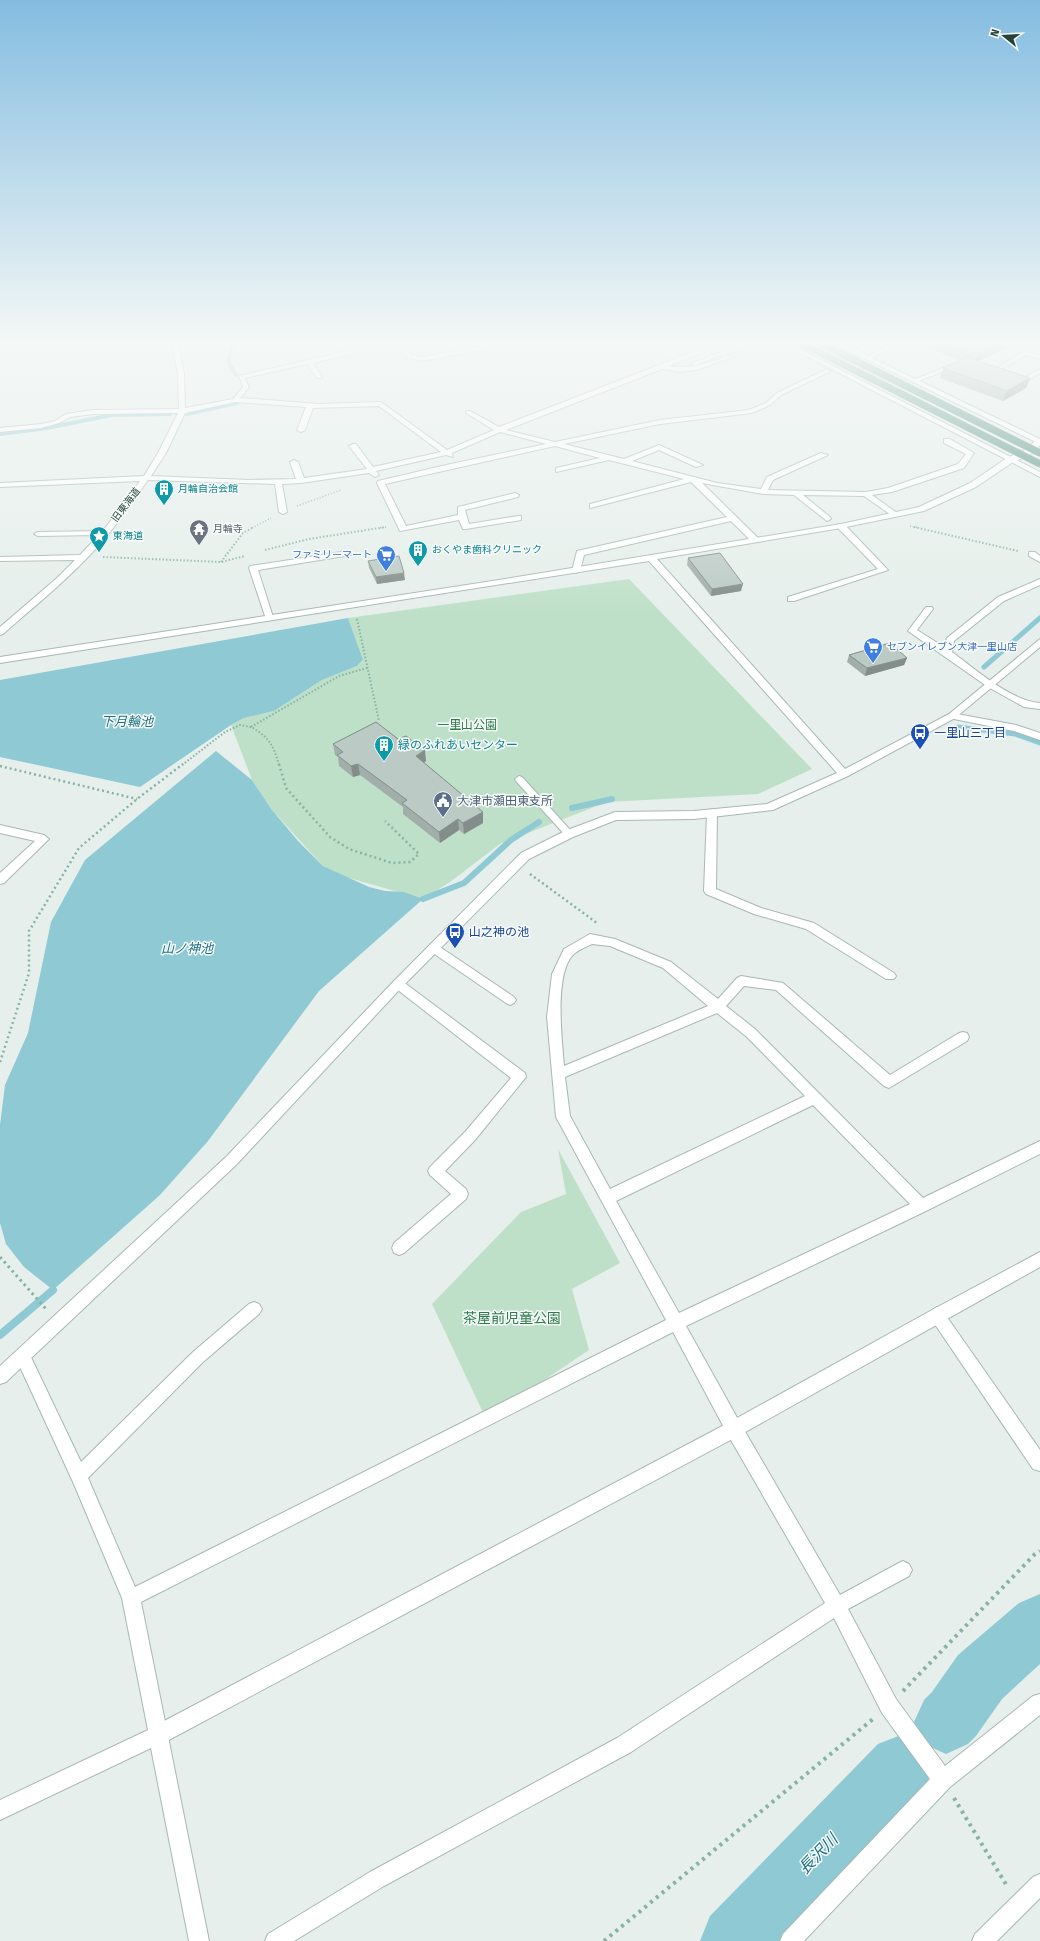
<svg xmlns="http://www.w3.org/2000/svg" width="1040" height="1941" font-family="'Fira Sans','Noto Sans JP',sans-serif">
	<style>
		.green { fill: #bfe0c8 }
		.water { fill: #8ec9d4 }
		.lines { fill: none; stroke-linecap: round; stroke-linejoin: round }
		.stream-far3 { stroke: #8ec9d4; stroke-width: 4 }
		.stream-far2 { stroke: #8ec9d4; stroke-width: 5 }
		.stream-far1 { stroke: #8ec9d4; stroke-width: 6 }
		.stream { stroke: #8ec9d4; stroke-width: 8 }
		.river { fill: #8ec9d4; fill-rule: evenodd }
		.minor-tunnel { stroke: #bfccc8; stroke-width: 7; stroke-dasharray: 7 3.5; stroke-linecap: butt }
		.service-casing { stroke: #a8b8b2; stroke-width: 2 }
		.minor-casing { stroke: #a8b8b2; stroke-width: 2 }
		.tertiary-casing { stroke: #a8b8b2; stroke-width: 2 }
		.path-far4 { stroke: #86b3a5; stroke-width: 1.5; stroke-dasharray: 1 2; stroke-linecap: butt }
		.path-far3 { stroke: #86b3a5; stroke-width: 2; stroke-dasharray: 1.5 2; stroke-linecap: butt }
		.path-far2 { stroke: #86b3a5; stroke-width: 2.5; stroke-dasharray: 2 3; stroke-linecap: butt }
		.path-far1 { stroke: #86b3a5; stroke-width: 3; stroke-dasharray: 2.5 3.5; stroke-linecap: butt }
		.path { stroke: #86b3a5; stroke-width: 4; stroke-dasharray: 3 4.5; stroke-linecap: butt }
		.service { fill: #fff; fill-rule: evenodd }
		.minor { fill: #fff; fill-rule: evenodd }
		.tertiary { fill: #fff; fill-rule: evenodd }
		.trunk-bridge-casing { stroke: #c2cac8; stroke-width: 8; stroke-linecap: butt }
		.trunk-bridge { stroke: #4c8a7c; stroke-width: 7 }
		.wall { fill: #a1aea9 }
		.shaded-wall { fill: #838d89 }
		.building { fill: #bbcac4; stroke: #838d89 }
		.labels { text-anchor: middle; dominant-baseline: central; stroke-width: 3; stroke-linejoin: round; paint-order: stroke }
		.far-culture-label { font-size: 10px; fill: #0d838f; stroke: #f7fbf9; text-anchor: start }
		.far-street-label { font-size: 10px; fill: #24423a; stroke: #f7fbf9 }
		.far-worship-label { font-size: 10px; fill: #5b616d; stroke: #f7fbf9; text-anchor: start }
		.far-shop-label { font-size: 10px; fill: #366cbe; stroke: #f7fbf9; text-anchor: end }
		.park-label { font-size: 12px; fill: #2d7a4b; stroke: #f7fbf9 }
		.transit-label { font-size: 12px; fill: #164399; stroke: #f7fbf9; text-anchor: start }
		.culture-label { font-size: 12px; fill: #0d838f; stroke: #f7fbf9; text-anchor: start }
		.service-label { font-size: 12px; fill: #4e5e75; stroke: #f7fbf9; text-anchor: start }
		.water-label { font-size: 13px; font-style: italic; fill: #1c6f80; stroke: #f7fbf9 }
		.near-park-label { font-size: 14px; fill: #2d7a4b; stroke: #f7fbf9 }
		.near-water-label { font-size: 16px; font-style: italic; fill: #1c6f80; stroke: #f7fbf9 }
	</style>
	<rect width="100%" height="100%" fill="#e6efeb"/>
	<g class="green">
		<polygon points="629,579 812,769 758,794 607,802 500,844 450,882 423,899 342,876 323,866 272,810 252,780 231,725 244,718 274,711 322,680 357,666 363,661 348,618"/>
		<polygon points="558,1149 620,1263 572,1289 589,1350 486,1419 432,1304 521,1212 566,1194"/>
	</g>
	<g class="water">
		<polygon points="348,618 363,660 357,666 322,680 274,711 244,718 231,725 140,787 0,757 0,680"/>
		<polygon points="216,751 252,780 272,810 298,841 323,866 369,887 385,891 404,892 423,899 319,991 208,1141 160,1195 53,1290 24,1267 6,1244 0,1223 0,1125 5,1085 28,1033 51,922 85,860"/>
	</g>
	<g class="lines">
		<g class="stream-far3">
			<polyline points="233,342 228,362 236,375"/>
			<polyline points="187,414 237,403"/>
			<polyline points="0,434 47,428 112,415 170,414"/>
		</g>
		<g class="stream-far2">
			<polyline points="984,667 1040,618"/>
			<polyline points="958,727 1015,734 1040,743"/>
		</g>
		<g class="stream-far1">
			<polyline points="572,808 612,799"/>
			<polyline points="423,899 464,883 511,840 539,822"/>
		</g>
		<polyline class="stream" points="0,1335 53,1290"/>
		<polygon class="river" points="1040,1594 1040,1664 1002,1699 976,1736 968,1744 946,1754 924,1744 933,1767 924,1790 783,1941 700,1941 710,1916 878,1744 901,1735 924,1744 914,1722 924,1700 932,1692 958,1655 1019,1603"/>
		<polyline class="minor-tunnel" points="827,371 866,353"/>
		<defs>
			<g id="service">
				<polygon points="1040,342 1040,346 1029,353 1040,355 1040,359 1026,355 995,373 990,372"/>
				<polygon points="955,363 957,364 957,366 916,382 911,381"/>
				<polygon points="1040,369 1040,373 1025,382 1014,379 1017,377 1022,379"/>
				<polygon points="519,776 522,777 572,832 573,834 572,836 566,836 516,781 515,779"/>
			</g>
			<g id="minor">
				<path d="M172,342H178L184,374L185,408L233,399L243,387L239,376L347,351L375,342H383L351,354L313,363L322,377L321,378H317L307,364L245,378L249,387L240,398L319,404L381,402L447,450L494,430L466,413V411H470L499,427L690,353L668,342H675L695,351L720,342H728L669,366C701,371 734,353 763,342H771L700,369L681,372L662,369L506,430L555,442L660,420L749,410L766,403L777,393L827,369L830,371L829,372L781,395L770,405L752,413L660,424L564,444L624,459L659,445L703,465L696,467L659,450L632,461L717,483L761,489L767,477L821,453L828,455L773,480L768,490L866,492L888,488L958,464L966,454L944,443V439H950L974,453L964,468L892,492L872,495L897,513L898,515L894,517L864,496L803,495L830,517L831,519L827,521L794,495L763,494L702,483L758,538V542H752L731,521L584,555L580,571L576,573L572,571L577,551L727,517L691,482L590,508V504L684,479L609,460L556,472V468L600,458L555,446L385,484L406,526L458,515V507L515,493L519,495L518,497L465,510L469,524L518,516H521V520L466,529H463L459,520L400,531L377,483L378,481L446,465L546,444L500,432L452,453L453,457L446,455L376,471L379,475L375,477L369,473L301,483L282,484L287,512L283,514L279,512L275,484L148,480C134,499 121,519 106,537C76,573 38,603 3,634L0,635V627L57,578L75,560L0,561V557L80,555L99,535L38,536L34,534L38,532L103,531L140,481L0,487V483L144,476L158,453L178,413L93,414L70,417L59,423L41,428L0,432V428L41,424L55,421L66,414L93,410L179,409L178,374ZM235,402L306,407L297,430L301,432L305,430L313,408L379,406L441,452L373,467L356,444H353L349,446L367,469L304,478L298,462L294,460L290,462L296,479L248,480L151,476L166,453L185,413Z"/>
				<polygon points="393,342 399,342 412,355 423,357 486,345 498,353 493,354 485,349 423,361 408,358"/>
				<polygon points="779,342 786,342 1040,472 1040,477"/>
				<polygon points="831,342 838,342 855,350 874,342 881,342 860,352 867,356 898,342 905,342 872,358 1040,439 1040,444"/>
				<polygon points="838,524 844,524 888,570 794,601 788,601 788,597 878,569 838,528"/>
				<polygon points="348,551 351,551 351,555 258,570 273,617 272,619 266,619 249,568 250,566"/>
				<polygon points="1029,552 1035,552 1040,556 1040,562 1029,556"/>
				<path d="M1040,579V585L1004,601L954,641L952,652C975,669 1011,701 1040,703V709L1024,707L988,687L908,631L926,607H932L933,609L917,630L944,647L947,638L998,597Z"/>
				<polygon points="952,713 1016,725 1040,733 1040,740 1014,731 949,718 947,716"/>
				<polygon points="712,809 717,813 716,889 761,908 814,923 894,973 896,976 894,979 886,979 806,929 754,914 706,894 704,891 707,813"/>
				<polygon points="0,825 44,835 49,839 4,883 0,884 0,873 35,841 0,833"/>
				<path d="M590,934L615,939L671,962L718,999L737,978L741,976L783,983L890,1075L959,1033L963,1032L967,1033L969,1037L967,1041L889,1088L884,1086L776,990L744,986L726,1006L755,1029L923,1198L1040,1141V1154L926,1211L686,1326L740,1423L840,1595L897,1564L903,1561L909,1564L912,1570L909,1576L848,1609L896,1699L945,1766L1033,1696L1040,1694V1715L950,1787L804,1941H780L783,1934L930,1779L882,1713L834,1618L631,1752L384,1886L294,1941H265L268,1934L370,1872L617,1738L825,1603L728,1435L673,1332L141,1602L209,1941H189L151,1748L0,1820V1800L148,1730L122,1598L73,1482L15,1356L18,1351L23,1348L28,1351L81,1462L193,1352L249,1304L254,1302L259,1304L262,1309L259,1314L203,1362L88,1478L135,1587L666,1320L556,1117L547,1017L552,974L564,949ZM592,944L610,946L663,968L708,1006L564,1066C562,1041 554,974 573,955C578,950 586,947 592,944ZM717,1013L747,1037L805,1096L610,1189L570,1116L565,1077ZM813,1105L910,1204L679,1313L616,1201Z"/>
				<polygon points="434,943 514,997 516,1000 514,1003 510,1005 506,1003 430,951 428,948 430,945"/>
				<polygon points="398,979 402,981 525,1073 526,1077 475,1140 445,1171 466,1189 468,1194 466,1199 404,1253 399,1255 394,1253 392,1248 394,1243 451,1194 430,1175 428,1171 430,1167 465,1132 511,1078 394,987 392,984 394,981"/>
				<polygon points="937,1307 942,1310 1040,1450 1040,1471 1033,1469 932,1320 929,1315 932,1310"/>
				<polygon points="1040,1874 1040,1898 997,1941 972,1941 975,1934 1033,1877"/>
			</g>
			<g id="tertiary">
				<polygon points="747,342 755,342 695,365 690,364"/>
				<polygon points="1037,439 1040,439 1040,445 1033,453 1013,462 976,487 924,511 841,528 657,559 845,769 949,714 1040,639 1040,647 955,718 848,776 773,810 694,819 616,820 573,837 529,859 402,987 237,1164 28,1361 6,1382 0,1384 0,1366 227,1156 394,981 521,853 565,831 615,812 694,811 767,804 837,773 649,561 0,663 0,657 511,578 841,524 919,507 970,483 1007,458 1027,449"/>
				<polygon points="1040,1252 1040,1267 740,1435 165,1742 158,1745 151,1742 148,1735 151,1728 728,1423 932,1310"/>
			</g>
		</defs>
		<use href="#service" class="service-casing"/>
		<use href="#minor" class="minor-casing"/>
		<use href="#tertiary" class="tertiary-casing"/>
		<g class="path-far4">
			<polyline points="297,506 341,490"/>
			<polyline points="910,526 919,528"/>
			<polyline points="252,528 271,518"/>
			<polyline points="380,528 386,527"/>
		</g>
		<g class="path-far3">
			<polyline points="914,527 1018,551"/>
			<polyline points="265,550 309,539 386,527"/>
			<polyline points="103,557 221,562 245,556"/>
			<polyline points="221,562 243,533 254,527"/>
			<polyline points="357,619 379,721"/>
			<polyline points="182,765 225,732 240,725 251,727"/>
			<path d="M279,765C274,746 268,736 251,727L339,676L367,668"/>
		</g>
		<g class="path-far2">
			<polyline points="279,764 286,788 330,837 349,849 392,863 410,862 419,854 385,821"/>
			<polyline points="0,766 137,799"/>
			<polyline points="530,874 597,923"/>
			<polyline points="0,1062 29,973 29,931 79,848 137,799 183,764"/>
		</g>
		<polyline class="path-far1" points="0,1257 46,1309"/>
		<g class="path">
			<polyline points="903,1691 1035,1554 1040,1551"/>
			<polyline points="954,1798 1007,1886"/>
			<polyline points="604,1941 873,1719"/>
		</g>
		<use href="#service" class="service"/>
		<use href="#minor" class="minor"/>
		<use href="#tertiary" class="tertiary"/>
		<defs>
			<g id="trunk-bridge">
				<polyline points="799,342 1040,464"/>
				<polyline points="818,342 1040,453"/>
			</g>
		</defs>
		<use href="#trunk-bridge" class="trunk-bridge-casing"/>
		<use href="#trunk-bridge" class="trunk-bridge"/>
	</g>
	<g class="wall">
		<polygon points="910,342 1019,342 978,361 1030,378 1026,388 1003,401 940,378 943,368 960,360"/>
		<polygon points="688,558 741,591 711,596 687,565"/>
		<polygon points="368,561 405,580 377,584 369,568"/>
		<polygon points="849,655 907,658 904,665 865,676 847,662"/>
		<polygon points="333,744 426,761 424,763 483,823 464,834 459,830 440,843 403,814 403,807 360,775 353,777 339,766 338,757 335,755"/>
	</g>
	<g class="shaded-wall">
		<polygon points="1001,342 1019,342 974,363 978,353"/>
		<polygon points="1030,378 1026,388 1003,401 1007,391"/>
		<polygon points="404,573 405,580 377,584 376,577"/>
		<polygon points="743,584 741,591 711,596 712,589"/>
		<polygon points="907,658 904,665 865,676 867,668"/>
		<polygon points="425,750 426,761 417,767 416,756"/>
		<polygon points="358,764 360,775 353,777 351,766"/>
		<polygon points="483,812 483,823 464,834 463,823"/>
		<polygon points="458,819 459,830 440,843 439,832"/>
	</g>
	<g class="building">
		<polygon points="941,342 1001,342 978,353 963,350"/>
		<polygon points="966,357 1030,378 1007,391 943,368"/>
		<polygon points="720,553 743,584 712,589 688,558"/>
		<polygon points="399,556 404,573 376,577 368,561"/>
		<polygon points="890,643 907,658 867,668 849,655"/>
		<polygon points="376,722 398,739 406,736 425,750 416,756 483,812 463,823 458,819 439,832 402,803 407,800 358,764 351,766 337,755 343,752 333,744"/>
	</g>
	<linearGradient id="sky" x2="0" y2="1"><stop stop-color="#84bce0"/><stop offset="0.56" stop-color="#f4f8f6"/><stop offset="1" stop-color="#f4f8f6" stop-opacity="0"/></linearGradient>
	<rect width="1040" height="613" fill="url(#sky)"/>
	<defs>
		<symbol id="building-pin" viewBox="-11 -11 22 30"><path d="M0 17L-7.5 6A9.5 9.5 0 1 1 7.5 6Z" fill="#0f9aa8" stroke="#f7fbf9"/><path d="M-4-6H4V6H1V3H-1V6H-4ZM-2.5-4.3h1.7v1.8h-1.7ZM.8-4.3h1.7v1.8H.8ZM-2.5-1h1.7V.8h-1.7ZM.8-1h1.7V.8H.8Z" fill="#fff"/></symbol>
		<symbol id="temple-pin" viewBox="-11 -11 22 30"><path d="M0 17L-7.5 6A9.5 9.5 0 1 1 7.5 6Z" fill="#6b7280" stroke="#f7fbf9"/><path d="M0-6L5-2H3V0L6.5 2.5H4V6H1.5V3h-3V6H-4V2.5H-6.5L-3 0V-2H-5Z" fill="#fff"/></symbol>
		<symbol id="sight-pin" viewBox="-11 -11 22 30"><path d="M0 17L-7.5 6A9.5 9.5 0 1 1 7.5 6Z" fill="#0f9aa8" stroke="#f7fbf9"/><path d="M0-6L1.8-2.2L6-1.7L2.9 1.2L3.7 5.4L0 3.3L-3.7 5.4L-2.9 1.2L-6-1.7L-1.8-2.2Z" fill="#fff"/></symbol>
		<symbol id="supermarket-pin" viewBox="-11 -11 22 30"><path d="M0 17L-7.5 6A9.5 9.5 0 1 1 7.5 6Z" fill="#3f7fe0" stroke="#f7fbf9"/><path d="M-6-5.5h2.5l.6 2H6L4.5 2H-2.5L-4.4-4H-6ZM-1.5 3.2a1.3 1.3 0 1 0 .1 0ZM3 3.2a1.3 1.3 0 1 0 .1 0Z" fill="#fff"/></symbol>
		<symbol id="bus-pin" viewBox="-11 -11 22 30"><path d="M0 17L-7.5 6A9.5 9.5 0 1 1 7.5 6Z" fill="#1a4fb4" stroke="#f7fbf9"/><path d="M-5-6H5V4H4V6H2V4H-2V6H-4V4H-5ZM-3.5-4V0h7V-4ZM-3.5 1.2v1.5H-2V1.2ZM2 1.2v1.5H3.5V1.2Z" fill="#fff"/></symbol>
		<symbol id="civic-pin" viewBox="-11 -11 22 30"><path d="M0 17L-7.5 6A9.5 9.5 0 1 1 7.5 6Z" fill="#5c6f8a" stroke="#f7fbf9"/><path d="M-.6-6.5H3V-4.5H.6V-3L4-1V1h2V6H-6V1h2V-1L-.6-3ZM-1.2 2.5V6h2.4V2.5Z" fill="#fff"/></symbol>
	</defs>
	<g fill-rule="evenodd">
		<use href="#building-pin" x="153" y="478" width="22" height="30"/>
		<use href="#temple-pin" x="188" y="518" width="22" height="30"/>
		<use href="#sight-pin" x="88" y="525" width="22" height="30"/>
		<use href="#building-pin" x="407" y="539" width="22" height="30"/>
		<use href="#supermarket-pin" x="375" y="544" width="22" height="30"/>
		<use href="#supermarket-pin" x="862" y="636" width="22" height="30"/>
		<use href="#bus-pin" x="909" y="722" width="22" height="30"/>
		<use href="#building-pin" x="373" y="734" width="22" height="30"/>
		<use href="#civic-pin" x="432" y="790" width="22" height="30"/>
		<use href="#bus-pin" x="444" y="921" width="22" height="30"/>
	</g>
	<g class="labels">
		<g class="far-culture-label">
			<text x="178" y="489">月輪自治会館</text>
			<text x="113" y="536">東海道</text>
			<text x="432" y="550">おくやま歯科クリニック</text>
		</g>
		<g class="far-street-label">
			<text transform="translate(126 505) rotate(-53)">旧東海道</text>
		</g>
		<g class="far-worship-label">
			<text x="213" y="529">月輪寺</text>
		</g>
		<g class="far-shop-label">
			<text x="372" y="555">ファミリーマート</text>
			<text x="887" y="647" text-anchor="start">セブンイレブン大津一里山店</text>
		</g>
		<g class="park-label">
			<text x="467" y="725">一里山公園</text>
		</g>
		<g class="transit-label">
			<text x="934" y="733">一里山三丁目</text>
			<text x="469" y="932">山之神の池</text>
		</g>
		<g class="culture-label">
			<text x="398" y="745">緑のふれあいセンター</text>
		</g>
		<g class="service-label">
			<text x="457" y="801">大津市瀬田東支所</text>
		</g>
		<g class="water-label">
			<text x="127" y="721">下月輪池</text>
			<text x="187" y="948">山ノ神池</text>
		</g>
		<g class="near-park-label">
			<text x="512" y="1318">茶屋前児童公園</text>
		</g>
		<g class="near-water-label">
			<text transform="translate(818 1854) rotate(-46)">長沢川</text>
		</g>
	</g>
	<g transform="translate(1004 36) rotate(288)" stroke="#f7fbf9" stroke-width="3" paint-order="stroke">
	<path d="M0-3L7 15L0 10L-7 15Z" fill="#24423a"/>
	<text y="-6" font-size="11" font-weight="bold" text-anchor="middle" fill="#24423a">N</text>
	</g>
</svg>
